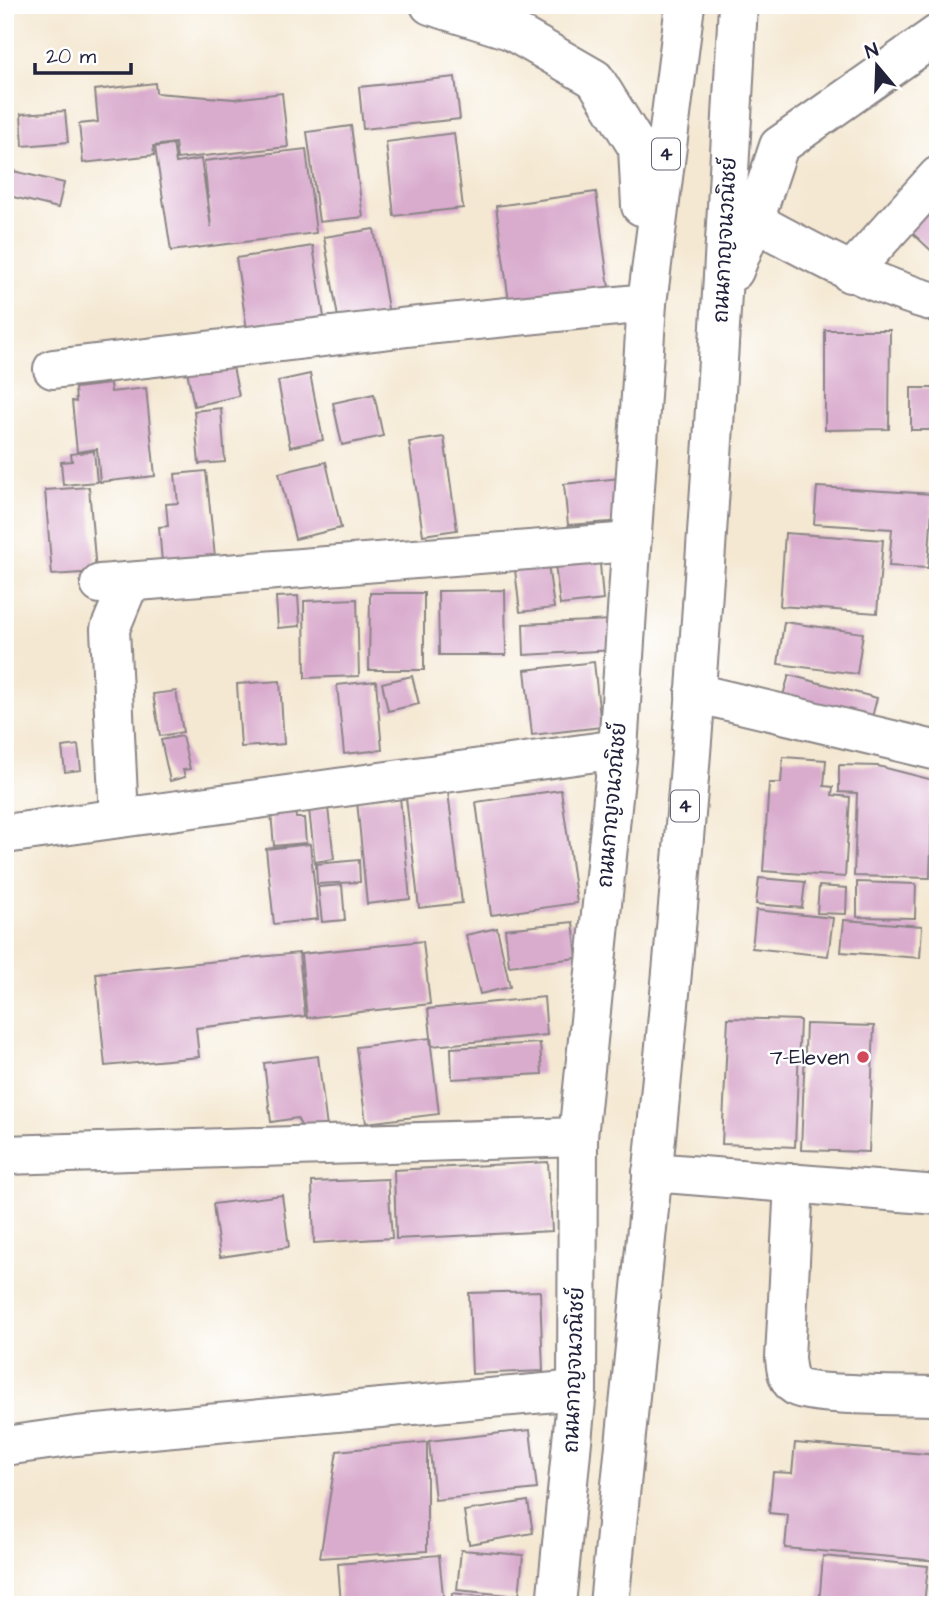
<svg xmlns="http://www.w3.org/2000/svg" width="943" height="1610" font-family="'Architects Daughter','Playpen Sans Thai',sans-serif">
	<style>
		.building { fill: #d9abcd }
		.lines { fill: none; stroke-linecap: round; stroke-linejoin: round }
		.minor-casing { stroke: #8b8586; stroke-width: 42 }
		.highway-casing { stroke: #8b8586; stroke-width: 42 }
		.minor { stroke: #fff; stroke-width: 38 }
		.highway { stroke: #fff; stroke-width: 38 }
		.poi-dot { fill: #d1495b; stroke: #fff; stroke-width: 2.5 }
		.labels { text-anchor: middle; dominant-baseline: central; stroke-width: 5; stroke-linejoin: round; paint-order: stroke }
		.shield { fill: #fff; stroke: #646476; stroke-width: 2 }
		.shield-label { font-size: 19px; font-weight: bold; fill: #22223b }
		.street-label { font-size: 21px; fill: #22223b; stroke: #fff }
		.poi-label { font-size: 21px; fill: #22223b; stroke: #fff; text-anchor: end }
	</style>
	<rect width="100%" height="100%" fill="#fff"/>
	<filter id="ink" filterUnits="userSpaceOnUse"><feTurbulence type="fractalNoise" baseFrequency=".0143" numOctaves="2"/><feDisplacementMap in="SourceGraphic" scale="14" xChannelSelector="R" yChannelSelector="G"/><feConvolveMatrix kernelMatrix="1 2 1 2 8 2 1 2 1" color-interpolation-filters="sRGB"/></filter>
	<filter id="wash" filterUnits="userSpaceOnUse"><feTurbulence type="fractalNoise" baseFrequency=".00686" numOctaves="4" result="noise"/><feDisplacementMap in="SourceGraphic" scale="28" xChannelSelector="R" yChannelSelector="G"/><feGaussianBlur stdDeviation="1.57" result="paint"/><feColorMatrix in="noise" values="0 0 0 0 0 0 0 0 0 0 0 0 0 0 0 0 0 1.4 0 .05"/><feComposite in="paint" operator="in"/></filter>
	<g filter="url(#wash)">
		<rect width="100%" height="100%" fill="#f4e8d2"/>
		<g id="blocks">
			<g class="building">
				<polygon points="455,77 460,119 363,129 359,87"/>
				<polygon points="155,83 156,93 234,99 282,93 288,147 177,159 175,143 153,146 154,155 83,163 79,124 98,122 95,90"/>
				<polygon points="65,111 68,142 23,146 21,114"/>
				<polygon points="351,126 363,217 319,222 307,132"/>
				<polygon points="454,133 463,208 394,216 386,142"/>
				<polygon points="173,144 176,163 201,159 211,227 204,161 306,149 316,233 171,251 155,147"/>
				<polygon points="5,169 64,183 58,208 5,195"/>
				<polygon points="596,192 609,288 509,302 496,206"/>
				<polygon points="938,195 938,257 907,228"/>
				<polygon points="374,229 389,314 339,323 324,237"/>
				<polygon points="313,246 325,324 248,336 236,258"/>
				<polygon points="825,330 890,330 889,429 825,430"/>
				<polygon points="232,362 239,396 194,406 187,371"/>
				<polygon points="310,374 323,440 290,447 278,381"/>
				<polygon points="110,384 111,392 146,388 155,476 100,482 97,449 77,452 72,401 76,402 75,388"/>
				<rect x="911" y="388" width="27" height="42"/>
				<polygon points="374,394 383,436 342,445 333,403"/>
				<polygon points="221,408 225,462 199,464 194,411"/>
				<polygon points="444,437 457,530 423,535 409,442"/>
				<polygon points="94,451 97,482 63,485 61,462 72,461 71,454"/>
				<polygon points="326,462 341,528 295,539 279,473"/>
				<polygon points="206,471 215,557 162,562 159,527 168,526 166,504 178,503 175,474"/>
				<polygon points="620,478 624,521 568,525 564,484"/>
				<polygon points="89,487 96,572 52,575 45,490"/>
				<polygon points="817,487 933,494 928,568 889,566 892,529 814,524"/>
				<polygon points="785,533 883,540 877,613 780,606"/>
				<polygon points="599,552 603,600 560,605 554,556"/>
				<polygon points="547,557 554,608 520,612 514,561"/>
				<polygon points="505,590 506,655 439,655 438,591"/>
				<polygon points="370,593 424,593 424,670 369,670"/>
				<polygon points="298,596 300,626 278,628 276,597"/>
				<polygon points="357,599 359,676 305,678 304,601"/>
				<polygon points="613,620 615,650 524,655 523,624"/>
				<polygon points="784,622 863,633 857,674 778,664"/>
				<polygon points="594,662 601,727 532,735 525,670"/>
				<polygon points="789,675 877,698 870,725 781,702"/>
				<polygon points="412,676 419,704 388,711 382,683"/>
				<polygon points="280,681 284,744 241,747 237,684"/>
				<polygon points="376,681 382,750 344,754 337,685"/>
				<polygon points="176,691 183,732 160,736 153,694"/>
				<polygon points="182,736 190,769 183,770 185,777 170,781 161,740"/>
				<polygon points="78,745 81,770 65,772 62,747"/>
				<polygon points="783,757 826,760 824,786 833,787 832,795 850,797 845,877 763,871 769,783 781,783"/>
				<polygon points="839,765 878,766 933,780 930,878 854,876 857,793 839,792"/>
				<polygon points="561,790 577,903 491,915 476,802"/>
				<polygon points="448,792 462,903 419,908 406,798"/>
				<polygon points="400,797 410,899 367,904 357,801"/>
				<polygon points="328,808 334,859 315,862 309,810"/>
				<polygon points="295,810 296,818 304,818 306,843 274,846 271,813"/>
				<polygon points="310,844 318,919 274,924 266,849"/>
				<polygon points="359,860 360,882 317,884 316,864"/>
				<polygon points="759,878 805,882 802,908 756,904"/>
				<polygon points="857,882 916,884 915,918 857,917"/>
				<polygon points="342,885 345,920 322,922 318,887"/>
				<polygon points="819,886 847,888 846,914 817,913"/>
				<polygon points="756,910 833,918 828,956 752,948"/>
				<polygon points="844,920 922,926 920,958 841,952"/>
				<polygon points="573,922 577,958 509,966 505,929"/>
				<polygon points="497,928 510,987 480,994 466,935"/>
				<polygon points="423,941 430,1004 307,1018 301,954"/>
				<polygon points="299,953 305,1016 196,1028 199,1057 105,1066 96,973"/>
				<polygon points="544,997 547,1035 432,1046 428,1009"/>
				<polygon points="728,1018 800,1020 795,1147 722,1144"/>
				<polygon points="806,1024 874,1026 869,1152 801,1150"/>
				<polygon points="430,1038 439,1114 366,1123 356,1047"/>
				<polygon points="540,1043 542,1074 452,1079 451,1048"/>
				<polygon points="318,1056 327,1128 304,1131 297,1118 271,1122 264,1063"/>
				<polygon points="548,1162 552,1231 396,1239 394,1170"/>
				<polygon points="388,1179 392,1238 314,1243 312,1182"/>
				<polygon points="282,1195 289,1247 220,1257 213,1204"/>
				<polygon points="540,1291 543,1371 472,1374 469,1293"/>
				<polygon points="530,1430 537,1489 435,1500 429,1441"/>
				<polygon points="427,1442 427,1551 320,1558 337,1451"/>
				<polygon points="795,1443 938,1455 938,1561 785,1548 788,1515 769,1513 773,1472 792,1473"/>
				<polygon points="528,1501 533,1533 469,1544 464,1511"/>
				<polygon points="461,1550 523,1555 519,1596 457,1590"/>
				<polygon points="439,1555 444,1605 341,1605 338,1564"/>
				<polygon points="823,1556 928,1566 924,1605 819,1605"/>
				<polygon points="452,1593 514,1600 514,1605 451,1605"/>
			</g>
		</g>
	</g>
	<g filter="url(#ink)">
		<use href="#blocks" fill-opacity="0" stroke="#8b8586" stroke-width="2"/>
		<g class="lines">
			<defs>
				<g id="minor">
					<path d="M754,221C817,255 868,284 938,303"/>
					<polyline points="850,273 938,176"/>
					<polyline points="53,369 408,327 647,303"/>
					<polyline points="100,584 630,542"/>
					<polyline points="695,693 938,751"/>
					<polyline points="119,818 110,629 129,583"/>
					<polyline points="5,834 618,749"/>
					<polyline points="5,1155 578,1137"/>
					<polyline points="652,1172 938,1195"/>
					<path d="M794,1183L785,1358C786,1368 787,1381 797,1387C812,1396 914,1395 938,1396"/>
					<polyline points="5,1446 76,1436 577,1390"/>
				</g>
				<g id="highway">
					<polyline points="430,5 510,30 595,79 638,148 641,206"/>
					<polyline points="734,271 754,221 779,146 938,34"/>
					<polyline points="556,1605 577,1390 578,1137 618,749 647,303 685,5"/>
					<path d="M609,1605C639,1300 673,995 696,689C713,462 726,233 738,5"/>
				</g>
			</defs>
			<use href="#minor" class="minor-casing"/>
			<use href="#highway" class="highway-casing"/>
			<use href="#minor" class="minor"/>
			<use href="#highway" class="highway"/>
		</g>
	</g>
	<circle class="poi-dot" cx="863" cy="1057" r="7"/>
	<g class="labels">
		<g class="shield">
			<rect x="652" y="138.5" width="28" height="31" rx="5"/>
			<rect x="671" y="790.5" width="28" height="31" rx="5"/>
		</g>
		<g class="shield-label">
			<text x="666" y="154">4</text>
			<text x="685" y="806">4</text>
		</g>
		<g class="street-label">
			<text transform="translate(725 240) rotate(-87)">ถนนกาญจนวณิชย์</text>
			<text transform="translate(612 805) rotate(-85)">ถนนกาญจนวณิชย์</text>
			<text transform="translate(574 1370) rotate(-88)">ถนนกาญจนวณิชย์</text>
		</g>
		<g class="poi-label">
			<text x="849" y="1057">7-Eleven</text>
		</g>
	</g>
	<rect width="943" height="1610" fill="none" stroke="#fff" stroke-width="28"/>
	<g transform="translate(877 66) rotate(341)" stroke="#ffffff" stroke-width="5" paint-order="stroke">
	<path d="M0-5L12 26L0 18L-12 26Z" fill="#22223b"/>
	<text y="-10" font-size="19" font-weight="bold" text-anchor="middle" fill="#22223b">N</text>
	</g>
	<path d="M35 63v10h96v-10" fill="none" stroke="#22223b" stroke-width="3.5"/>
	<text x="46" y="63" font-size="21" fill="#22223b" stroke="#ffffff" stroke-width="5" paint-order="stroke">20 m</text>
</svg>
